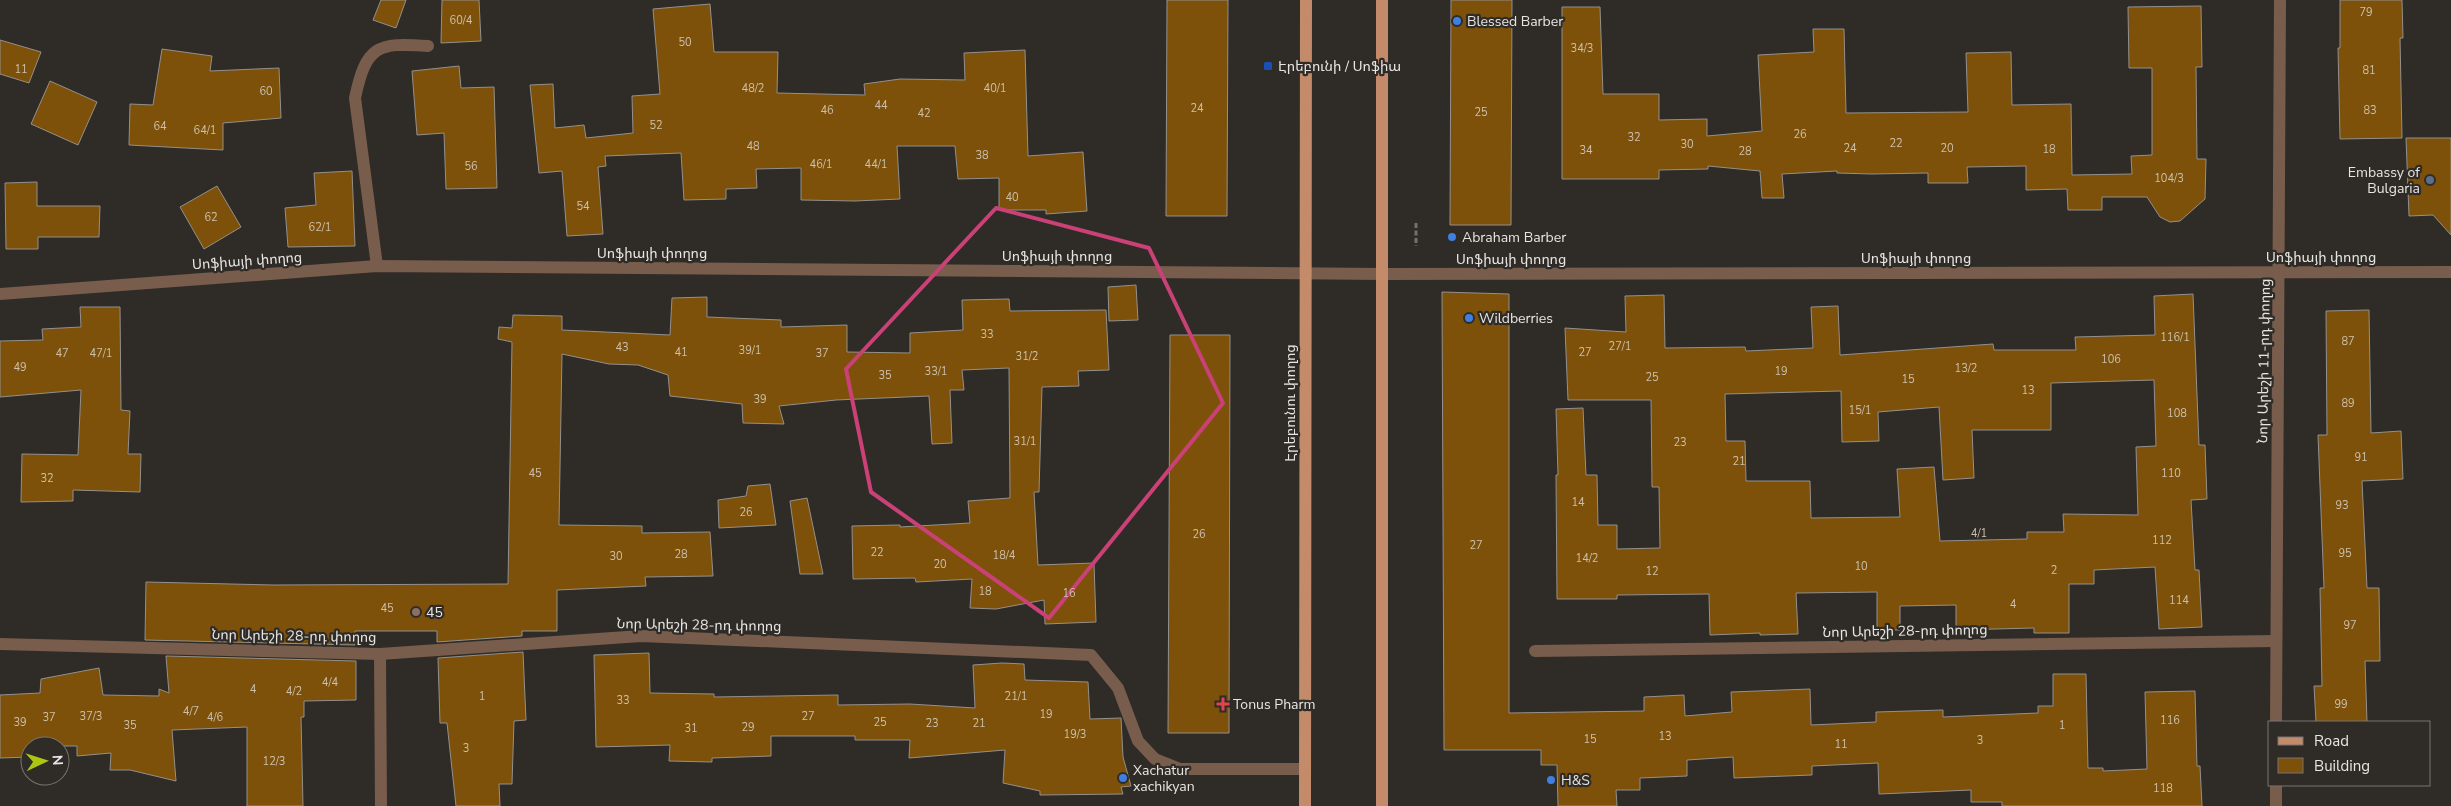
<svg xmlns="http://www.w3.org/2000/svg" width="2451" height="806" font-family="'Nunito Sans','Noto Sans Armenian',sans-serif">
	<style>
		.building { fill: #7d510a; stroke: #94908b; fill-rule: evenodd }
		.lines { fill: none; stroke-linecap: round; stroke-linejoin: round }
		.path { stroke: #73706d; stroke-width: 3; stroke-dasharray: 5 2.5; stroke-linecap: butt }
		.minor { stroke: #785c4c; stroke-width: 12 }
		.major { stroke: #c38b6a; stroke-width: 12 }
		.marked { fill: none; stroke: #c94176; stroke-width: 4; stroke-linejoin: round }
		.shop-dot { fill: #3f7fe0; stroke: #2f2b27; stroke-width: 2 }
		.transit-dot { fill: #1a4fb4; stroke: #2f2b27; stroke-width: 2 }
		.service-dot { fill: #5c6f8a; stroke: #2f2b27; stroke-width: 2 }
		.education-dot { fill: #8d6e63; stroke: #2f2b27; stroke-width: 2 }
		.health-dot { fill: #e0444e; stroke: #2f2b27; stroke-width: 2 }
		.labels { text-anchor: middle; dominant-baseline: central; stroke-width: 4.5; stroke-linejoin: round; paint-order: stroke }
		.number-label { font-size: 11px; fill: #ccc0ac }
		.poi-label { font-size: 14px; fill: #e7e5e2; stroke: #2f2b27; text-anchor: start }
		.street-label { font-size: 14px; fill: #e7e5e2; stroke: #2f2b27 }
	</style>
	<rect width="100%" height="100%" fill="#2f2b27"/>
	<g class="building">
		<polygon points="381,0 406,0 396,28 373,20"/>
		<polygon points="442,0 479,0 481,41 441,43"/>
		<polygon points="1167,0 1228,0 1227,216 1166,216"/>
		<polygon points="1451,0 1512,0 1511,225 1450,225"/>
		<polygon points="2340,0 2402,0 2403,38 2400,38 2402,138 2340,139 2338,48 2340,48"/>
		<polygon points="710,4 714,52 778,52 777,93 865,95 864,84 900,79 965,80 964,53 1025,50 1028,156 1083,152 1087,211 1046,214 1046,210 999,210 999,178 958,179 955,146 897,146 900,199 855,201 801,200 801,168 756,169 757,188 726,189 726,199 684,200 681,153 605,156 606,166 598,167 603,234 567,236 562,171 539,173 530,85 553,84 555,128 584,125 586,138 633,133 632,96 660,94 653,9"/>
		<polygon points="2201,6 2202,67 2196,67 2197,159 2206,159 2205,199 2180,221 2170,222 2160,217 2147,197 2102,197 2102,210 2068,210 2067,189 2026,190 2026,166 1967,167 1968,183 1928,183 1928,173 1872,174 1837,173 1837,171 1782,174 1784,198 1762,198 1760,171 1708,166 1708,169 1659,170 1659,179 1562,179 1562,7 1600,7 1603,94 1659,94 1659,120 1707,119 1707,136 1762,131 1758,55 1814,52 1813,29 1844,29 1846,113 1968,112 1966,53 2011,52 2012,105 2071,104 2072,175 2132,174 2131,156 2152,155 2152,68 2129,68 2128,7"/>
		<polygon points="0,40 41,52 29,83 0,74"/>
		<polygon points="162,49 212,56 210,71 279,68 281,118 223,123 223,150 129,145 130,104 153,105"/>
		<polygon points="459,66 461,88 494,87 497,188 446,189 444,133 417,135 412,71"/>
		<polygon points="50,81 97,102 78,145 31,124"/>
		<polygon points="2406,138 2451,138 2451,235 2433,215 2409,216"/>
		<polygon points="352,171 355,246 288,247 285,208 316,205 314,173"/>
		<polygon points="37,182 37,206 100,206 99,237 38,237 38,249 6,249 5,183"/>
		<polygon points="217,186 241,227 204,249 180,207"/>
		<polygon points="1136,285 1138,320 1109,321 1108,287"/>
		<polygon points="1442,292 1509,294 1509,713 1644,711 1644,697 1684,695 1685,716 1732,712 1731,692 1810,689 1811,725 1876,722 1876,712 1943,710 1943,717 2038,713 2038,706 2053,706 2053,674 2086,674 2088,768 2103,768 2103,771 2147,769 2145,692 2195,691 2197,766 2200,766 2202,806 2002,806 2002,802 1971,802 1971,790 1879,794 1878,763 1812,766 1812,775 1734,778 1733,757 1687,760 1687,776 1640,778 1640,790 1616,790 1617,806 1558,806 1557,765 1541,765 1541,750 1444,750"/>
		<path d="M2193,294L2199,445H2205L2207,499L2191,500L2195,570H2199L2202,627L2159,629L2155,567L2094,570V584H2069V633H2034V628L1956,630V605L1900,606V630H1877V592L1796,593L1798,634L1760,635V633L1710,635L1709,594L1617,595V599H1557L1556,475H1558L1556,409L1583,408L1586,475H1597L1598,525H1617V549L1660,548L1659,487H1652L1651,400H1568L1565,328L1626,332L1625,296L1664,295L1665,348L1745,347L1746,351L1813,348L1811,307L1838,306L1840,355L1993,344L1994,350H2076L2075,337L2155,335L2154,296ZM2154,380L2156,446L2136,447L2138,515L2063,514L2064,532H2027V539L1940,541L1934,467L1897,469L1900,517L1811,518L1810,481H1746L1745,441H1726L1725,394L1841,391L1842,442L1879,441L1878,412L1939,407L1943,480L1974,478L1972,430H2051V383Z"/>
		<polygon points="707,297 707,317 781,320 781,327 847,325 847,352 910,353 910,333 963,330 962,300 1009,299 1010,311 1106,310 1109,370 1078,371 1079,386 1042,387 1039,492 1034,492 1038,565 1094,563 1096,622 1045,624 1044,600 996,609 970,608 972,579 916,582 915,578 853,579 852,526 900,525 900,527 970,523 968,501 1010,498 1009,368 962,370 964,390 950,390 952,443 932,444 929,396 836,400 779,406 784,424 743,423 742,404 670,396 668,375 638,365 609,364 562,354 559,525 642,526 642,533 710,532 713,576 645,577 646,586 557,590 557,631 522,631 522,636 437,642 437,631 355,631 355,645 145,640 146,582 273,585 508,584 512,342 498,339 499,327 512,328 513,315 562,316 562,330 670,335 672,298"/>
		<polygon points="80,307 120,307 121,410 130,411 128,454 141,454 140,492 73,490 73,501 21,502 22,454 78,455 81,390 0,397 0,341 43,340 42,329 81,327"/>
		<polygon points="2369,310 2371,433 2401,431 2403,479 2362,481 2367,588 2379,588 2380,661 2365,661 2367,722 2316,722 2314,686 2322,686 2320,588 2324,588 2318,435 2327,435 2326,311"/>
		<polygon points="1170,335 1230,335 1229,733 1168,733"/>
		<polygon points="770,484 776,525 719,528 718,500 746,496 748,486"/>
		<polygon points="807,498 823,574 800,574 790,501"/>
		<polygon points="523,652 526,720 514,721 512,784 499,784 500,806 456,806 447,723 440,723 438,658"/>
		<polygon points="649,653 650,693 714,694 714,697 838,695 838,705 910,704 975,708 973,665 1002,663 1024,664 1025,680 1088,682 1090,719 1121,718 1123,757 1131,786 1121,787 1123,794 1040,795 1040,791 1003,783 1005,750 909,758 910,740 855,740 855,736 771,736 771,756 712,758 712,762 669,761 670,745 596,747 594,655"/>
		<polygon points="166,656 356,661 356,700 304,701 304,717 301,717 303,806 247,806 247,727 172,730 176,781 130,770 110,770 111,753 77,756 77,746 30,746 30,757 0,758 0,695 40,693 41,679 99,668 103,695 159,696 159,689 169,693"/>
	</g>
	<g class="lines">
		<polyline class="path" points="1416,223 1416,246"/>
		<g class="minor">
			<path d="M377,266L355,98C366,46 377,42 428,46"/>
			<polyline points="0,294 377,266 1382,274 2451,272"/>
			<polyline points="0,644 380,654 641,636 1091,655 1118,688 1138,741 1155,759 1180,769 1305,769"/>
			<polyline points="1535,651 2276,641"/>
			<polyline points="380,654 381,806"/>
			<polyline points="2276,722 2280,0"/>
			<polyline points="2276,806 2276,785"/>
		</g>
		<g class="major">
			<polyline points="1305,806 1306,0"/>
			<polyline points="1382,806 1382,0"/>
		</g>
	</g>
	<path class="marked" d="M996,208L1149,248L1223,403L1049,618L871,492L846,369Z"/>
	<g class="shop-dot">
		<circle cx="1457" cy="21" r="5"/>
		<circle cx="1452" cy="237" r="5"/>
		<circle cx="1469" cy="318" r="5"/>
		<circle cx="1123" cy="778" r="5"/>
		<circle cx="1551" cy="780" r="5"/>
	</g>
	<rect class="transit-dot" x="1263" y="61" width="10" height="10" rx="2.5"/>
	<circle class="service-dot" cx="2430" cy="180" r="5"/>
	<circle class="education-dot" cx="416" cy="612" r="5"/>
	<path class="health-dot" d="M1220.5 696.5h5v5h5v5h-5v5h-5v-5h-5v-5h5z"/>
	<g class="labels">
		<g class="number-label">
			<text x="2366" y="12">79</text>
			<text x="461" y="20">60/4</text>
			<text x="685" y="42">50</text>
			<text x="1582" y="48">34/3</text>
			<text x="21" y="69">11</text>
			<text x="2369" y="70">81</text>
			<text x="753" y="88">48/2</text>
			<text x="995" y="88">40/1</text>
			<text x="266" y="91">60</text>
			<text x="881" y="105">44</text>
			<text x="1197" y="108">24</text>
			<text x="827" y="110">46</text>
			<text x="2370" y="110">83</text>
			<text x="1481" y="112">25</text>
			<text x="924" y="113">42</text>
			<text x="656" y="125">52</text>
			<text x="160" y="126">64</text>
			<text x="205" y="130">64/1</text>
			<text x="1800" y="134">26</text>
			<text x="1634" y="137">32</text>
			<text x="1896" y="143">22</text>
			<text x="1687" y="144">30</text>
			<text x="753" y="146">48</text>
			<text x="1850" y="148">24</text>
			<text x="1947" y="148">20</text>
			<text x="2049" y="149">18</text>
			<text x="1586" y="150">34</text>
			<text x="1745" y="151">28</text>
			<text x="982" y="155">38</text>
			<text x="821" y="164">46/1</text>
			<text x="876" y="164">44/1</text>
			<text x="471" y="166">56</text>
			<text x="2169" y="178">104/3</text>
			<text x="1012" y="197">40</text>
			<text x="583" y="206">54</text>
			<text x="211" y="217">62</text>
			<text x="320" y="227">62/1</text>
			<text x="987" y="334">33</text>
			<text x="2175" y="337">116/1</text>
			<text x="2348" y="341">87</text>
			<text x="1620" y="346">27/1</text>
			<text x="622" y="347">43</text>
			<text x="750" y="350">39/1</text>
			<text x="681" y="352">41</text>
			<text x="1585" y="352">27</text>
			<text x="62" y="353">47</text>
			<text x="101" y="353">47/1</text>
			<text x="822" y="353">37</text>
			<text x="1027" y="356">31/2</text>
			<text x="2111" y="359">106</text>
			<text x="20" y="367">49</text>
			<text x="1966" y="368">13/2</text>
			<text x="936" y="371">33/1</text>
			<text x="1781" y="371">19</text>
			<text x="885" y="375">35</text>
			<text x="1652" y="377">25</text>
			<text x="1908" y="379">15</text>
			<text x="2028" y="390">13</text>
			<text x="760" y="399">39</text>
			<text x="2348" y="403">89</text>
			<text x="1860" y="410">15/1</text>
			<text x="2177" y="413">108</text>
			<text x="1025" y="441">31/1</text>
			<text x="1680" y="442">23</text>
			<text x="2361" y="457">91</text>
			<text x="1739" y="461">21</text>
			<text x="535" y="473">45</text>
			<text x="2171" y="473">110</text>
			<text x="47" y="478">32</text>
			<text x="1578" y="502">14</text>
			<text x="2342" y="505">93</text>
			<text x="746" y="512">26</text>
			<text x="1979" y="533">4/1</text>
			<text x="1199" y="534">26</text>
			<text x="2162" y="540">112</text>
			<text x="1476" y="545">27</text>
			<text x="877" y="552">22</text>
			<text x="2345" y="553">95</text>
			<text x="681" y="554">28</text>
			<text x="1004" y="555">18/4</text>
			<text x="616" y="556">30</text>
			<text x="1587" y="558">14/2</text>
			<text x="940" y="564">20</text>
			<text x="1861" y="566">10</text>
			<text x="2054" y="570">2</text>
			<text x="1652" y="571">12</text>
			<text x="985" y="591">18</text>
			<text x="1069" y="593">16</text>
			<text x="2179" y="600">114</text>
			<text x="2013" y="604">4</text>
			<text x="387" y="608">45</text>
			<text x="2350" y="625">97</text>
			<text x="330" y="682">4/4</text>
			<text x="253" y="689">4</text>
			<text x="294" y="691">4/2</text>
			<text x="482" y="696">1</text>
			<text x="1016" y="696">21/1</text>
			<text x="623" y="700">33</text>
			<text x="2341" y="704">99</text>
			<text x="191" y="711">4/7</text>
			<text x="1046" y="714">19</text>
			<text x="91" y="716">37/3</text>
			<text x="808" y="716">27</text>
			<text x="49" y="717">37</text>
			<text x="215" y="717">4/6</text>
			<text x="2170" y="720">116</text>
			<text x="20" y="722">39</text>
			<text x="880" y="722">25</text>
			<text x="932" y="723">23</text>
			<text x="979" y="723">21</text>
			<text x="130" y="725">35</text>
			<text x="2062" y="725">1</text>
			<text x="748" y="727">29</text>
			<text x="691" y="728">31</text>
			<text x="1075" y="734">19/3</text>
			<text x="1665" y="736">13</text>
			<text x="1590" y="739">15</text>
			<text x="1980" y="740">3</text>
			<text x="1841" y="744">11</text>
			<text x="466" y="748">3</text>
			<text x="274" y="761">12/3</text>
			<text x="2163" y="788">118</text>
		</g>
		<g class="poi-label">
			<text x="1467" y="21">Blessed Barber</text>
			<text x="1278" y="66">Էրեբունի / Սոֆիա</text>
			<text x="2420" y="172" text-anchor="end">Embassy of<tspan x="2420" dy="16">Bulgaria</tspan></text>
			<text x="1462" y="237">Abraham Barber</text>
			<text x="1479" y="318">Wildberries</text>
			<text x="426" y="612">45</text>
			<text x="1233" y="704">Tonus Pharm</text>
			<text x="1133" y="770">Xachatur<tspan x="1133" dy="16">xachikyan</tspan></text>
			<text x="1561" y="780">H&amp;S</text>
		</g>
		<g class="street-label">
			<text x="652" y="253">Սոֆիայի փողոց</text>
			<text x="1057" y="256">Սոֆիայի փողոց</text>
			<text x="2321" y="257">Սոֆիայի փողոց</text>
			<text x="1916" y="258">Սոֆիայի փողոց</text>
			<text x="1511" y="259">Սոֆիայի փողոց</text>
			<text transform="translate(247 261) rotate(-4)">Սոֆիայի փողոց</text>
			<text transform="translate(2264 361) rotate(-89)">Նոր Արեշի 11-րդ փողոց</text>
			<text transform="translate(1290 403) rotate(-90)">Էրեբունու փողոց</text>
			<text transform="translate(699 625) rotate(1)">Նոր Արեշի 28-րդ փողոց</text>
			<text transform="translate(1905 631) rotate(-1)">Նոր Արեշի 28-րդ փողոց</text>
			<text transform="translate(294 636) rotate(1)">Նոր Արեշի 28-րդ փողոց</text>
		</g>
	</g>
	<rect x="2268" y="721" width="162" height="65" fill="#2f2b27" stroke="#797572"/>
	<rect x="2278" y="737" width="25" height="8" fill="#c38b6a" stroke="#797572"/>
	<text x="2314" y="746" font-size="15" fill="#e7e5e2">Road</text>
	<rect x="2278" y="758" width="25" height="15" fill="#7d510a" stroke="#797572"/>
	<text x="2314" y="771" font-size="15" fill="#e7e5e2">Building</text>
	<g transform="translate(45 761) rotate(86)"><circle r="24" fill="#2f2b27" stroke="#797572"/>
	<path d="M0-4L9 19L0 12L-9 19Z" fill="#acc613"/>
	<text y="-8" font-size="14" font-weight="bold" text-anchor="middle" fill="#e7e5e2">N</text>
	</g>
</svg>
